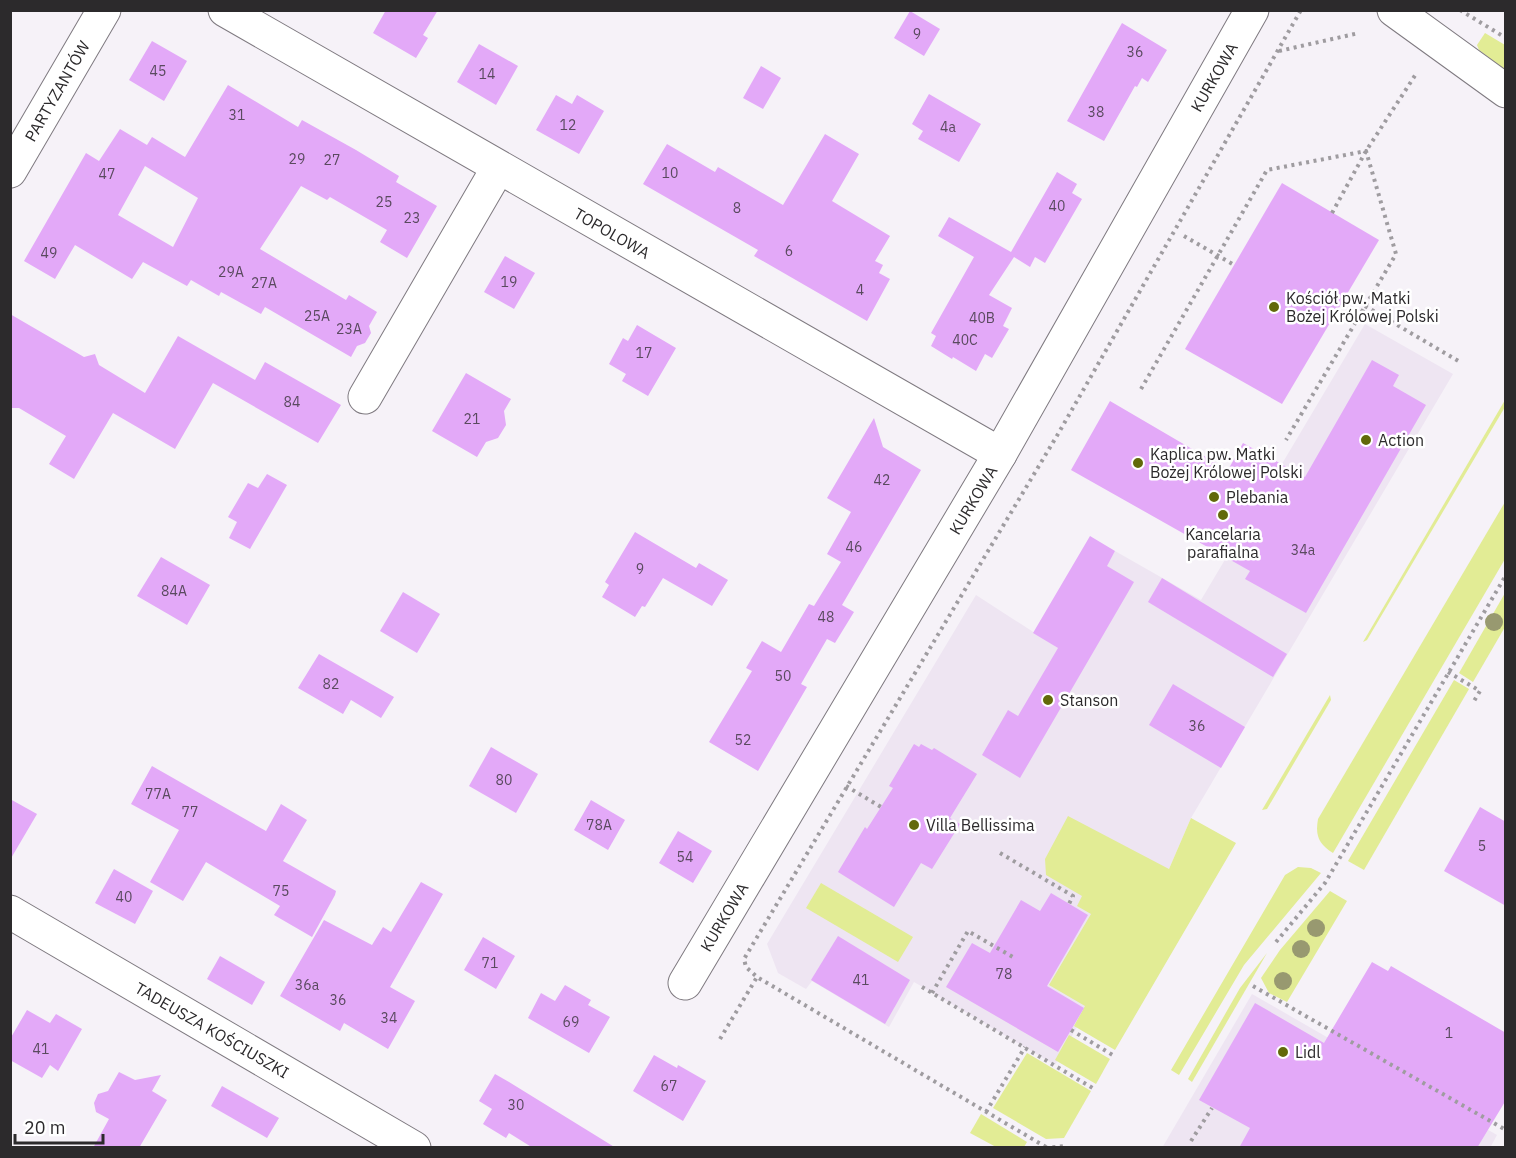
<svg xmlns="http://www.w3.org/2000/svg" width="1516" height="1158" font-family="'IBM Plex Sans',sans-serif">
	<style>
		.built { fill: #eee5f2 }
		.green { fill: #e2ec95 }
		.building { fill: #e3a9f8; fill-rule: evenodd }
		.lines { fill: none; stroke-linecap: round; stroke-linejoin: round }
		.minor-casing { stroke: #7f7a80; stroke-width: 35 }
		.path { stroke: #9f9ca0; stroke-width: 4; stroke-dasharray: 3 4.5; stroke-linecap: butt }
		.minor { stroke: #fff; stroke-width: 33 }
		.tree { fill: #989970 }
		.poi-dot { fill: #62690a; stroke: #fff; stroke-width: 2 }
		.labels { text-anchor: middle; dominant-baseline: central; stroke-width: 5; stroke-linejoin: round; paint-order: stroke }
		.number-label { font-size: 14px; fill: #5a4a5f }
		.street-label { font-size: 16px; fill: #2c2a2c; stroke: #fff }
		.poi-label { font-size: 16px; fill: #2c2a2c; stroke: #fff; text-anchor: start }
	</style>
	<rect width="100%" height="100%" fill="#f6f2f8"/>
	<g class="built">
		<polygon points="1365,324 1453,374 1191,818 1169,869 1055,1065 914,982 889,1027 812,981 806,989 778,973 767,944 976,595 1058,648 1115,551 1201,600"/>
		<polygon points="1252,994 1497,1135 1490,1148 1162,1148"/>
	</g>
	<g class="green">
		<polygon points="1485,33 1505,45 1505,70 1479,50 1477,45"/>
		<polygon points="1505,400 1505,407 1367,640 1363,642"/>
		<path d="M1505,502V559L1333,853C1319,844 1315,836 1318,819Z"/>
		<polygon points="1505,593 1505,627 1473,682 1459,673"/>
		<polygon points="1454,680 1469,689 1364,870 1348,861"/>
		<polygon points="1330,695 1331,700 1267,809 1262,810"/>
		<polygon points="1068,816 1169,869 1191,818 1236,843 1115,1050 1074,1026 1085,1006 1049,985 1091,914 1077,906 1082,896 1046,875 1045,859"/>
		<polygon points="1298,867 1311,868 1321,873 1244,965 1179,1075 1171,1070 1285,875"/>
		<polygon points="821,883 913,937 898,962 806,908"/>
		<polygon points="1330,891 1347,901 1287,1002 1269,993 1261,978 1280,950"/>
		<polygon points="1267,953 1192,1082 1188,1079 1240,988"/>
		<polygon points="1069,1035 1110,1059 1096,1084 1055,1060"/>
		<polygon points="1027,1053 1091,1091 1064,1138 1046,1139 993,1108"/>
		<polygon points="981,1114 1027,1142 1024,1147 996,1147 970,1133"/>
	</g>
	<g class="building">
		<polygon points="386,10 438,10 423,35 428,38 416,58 373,33"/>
		<polygon points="910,11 940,29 924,56 894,38"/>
		<polygon points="1122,23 1167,50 1148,82 1142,78 1137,87 1135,86 1104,141 1067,121"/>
		<polygon points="152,41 187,61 164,101 129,80"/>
		<polygon points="479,44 518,66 496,105 457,82"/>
		<polygon points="761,66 781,78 763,109 743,98"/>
		<path d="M228,85L298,127L302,120L356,150L399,176L396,182L437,206L407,258L380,242L387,230L330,197L327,200L301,186L260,249L346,300L349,295L377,312L369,326L371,333L365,343L357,346L351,357L265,307L261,314L221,292L219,296L191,280L187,286L143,262L132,279L75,245L55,279L24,261L86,153L99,161L120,129L147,145L152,137L185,157ZM145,166L198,198L173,247L118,215Z"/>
		<polygon points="929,94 981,124 959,162 918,139 923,131 912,124"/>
		<polygon points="556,95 572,104 577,95 604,111 579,154 536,130"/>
		<polygon points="825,134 859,154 832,201 890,236 875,261 883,265 879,273 890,279 867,321 754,256 758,250 643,184 667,144 715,172 718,167 783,205"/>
		<polygon points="1057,172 1077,184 1072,193 1082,199 1045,263 1035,257 1030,267 1014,257 989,295 1012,308 1003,326 1009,329 992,358 985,354 976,371 953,357 952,359 931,346 936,336 931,333 974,257 938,236 949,217 1011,252"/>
		<polygon points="1282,183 1379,240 1282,404 1185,349"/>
		<polygon points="505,256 535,273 514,309 484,292"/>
		<polygon points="10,314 84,357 95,354 99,365 145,393 178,336 255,380 265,362 341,405 318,443 213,383 175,449 113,413 74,479 49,464 66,436 19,408 10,408"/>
		<polygon points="637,325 676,348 648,396 622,381 626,374 609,364 623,338 628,341"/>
		<polygon points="1372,360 1399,375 1393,386 1426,405 1306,613 1245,579 1250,571 1071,470 1110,401 1228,470 1243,443 1305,477"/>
		<polygon points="466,373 511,399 504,411 506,425 498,438 486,442 477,457 432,431"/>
		<polygon points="874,418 883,447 921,470 842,605 854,612 835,643 827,639 801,684 807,687 758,771 709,742 752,671 746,668 762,641 781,652 809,604 814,606 841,562 827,554 851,512 827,498"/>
		<polygon points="267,474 287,485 250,549 229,538 237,522 228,517 248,483 258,488"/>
		<polygon points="635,532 696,568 699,563 728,580 712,606 663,578 645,607 642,606 635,617 602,597 609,585 605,582"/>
		<polygon points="1090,536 1115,551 1107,566 1134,582 1020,778 982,755 1008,710 1018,716 1058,648 1033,633"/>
		<polygon points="161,557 210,585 187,625 137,596"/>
		<polygon points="1162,578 1287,654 1273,677 1148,602"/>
		<polygon points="403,592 440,614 417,653 380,631"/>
		<polygon points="319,654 394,697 381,718 351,700 343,714 298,688"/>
		<polygon points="1173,684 1245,727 1221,768 1149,725"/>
		<polygon points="914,744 919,747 921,744 932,750 934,748 977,774 950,818 960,824 932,869 921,863 894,907 838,872 865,827 867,829 893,788 889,786"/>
		<polygon points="491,747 538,774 516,813 469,786"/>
		<polygon points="152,766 266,831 281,804 307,820 283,861 336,891 335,895 312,937 274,915 280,906 206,862 183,901 150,882 179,830 131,804"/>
		<polygon points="10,799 37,814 10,860"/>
		<polygon points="591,800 625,820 608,850 574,830"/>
		<polygon points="1480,807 1506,822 1506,906 1444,871"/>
		<polygon points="678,831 712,851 693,883 659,863"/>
		<polygon points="114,869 153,891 135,924 95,903"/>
		<polygon points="421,882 443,894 390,987 415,1001 388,1049 344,1023 340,1031 280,996 324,920 372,945 383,927 391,932"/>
		<polygon points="1051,893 1088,915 1047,986 1084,1008 1058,1052 946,987 972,943 990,953 1021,900 1040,911"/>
		<polygon points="838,936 910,980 885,1024 811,980"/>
		<polygon points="483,937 515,956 496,989 464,970"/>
		<polygon points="220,956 265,982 252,1005 207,979"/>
		<polygon points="1372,962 1388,971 1391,966 1506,1033 1506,1100 1477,1148 1239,1148 1250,1128 1199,1100 1255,1003 1324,1043"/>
		<polygon points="565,985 591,1000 588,1005 610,1017 589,1053 528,1018 541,993 555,1001"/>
		<polygon points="27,1010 50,1023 56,1014 82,1029 58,1071 50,1065 42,1078 10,1060 10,1039"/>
		<polygon points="654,1055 677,1068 678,1065 706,1081 683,1121 633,1091"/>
		<polygon points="119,1072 135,1080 161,1075 152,1091 167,1100 139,1148 93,1148 109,1119 96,1112 94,1103 98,1094 108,1091"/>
		<polygon points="495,1074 509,1082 616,1148 533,1148 509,1133 506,1138 483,1124 492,1109 479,1101"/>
		<polygon points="222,1086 279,1118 267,1138 211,1106"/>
	</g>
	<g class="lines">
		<defs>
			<g id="minor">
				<polyline points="225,10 1000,454"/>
				<polyline points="1394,10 1506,91"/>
				<polyline points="10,171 104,10"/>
				<polyline points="365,397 498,168"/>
				<polyline points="10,912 414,1148"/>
				<polyline points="685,983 1000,454 1252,10"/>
			</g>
		</defs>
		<use href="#minor" class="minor-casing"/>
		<g class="path">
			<polyline points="1460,10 1506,38"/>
			<polyline points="1279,51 1359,33"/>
			<polyline points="1332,213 1366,151 1416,74"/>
			<polyline points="1184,236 1234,265"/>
			<polyline points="1365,306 1460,362"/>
			<polyline points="1141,389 1267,170 1366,151 1396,254 1286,440"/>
			<polyline points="1448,672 1480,691 1474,701"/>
			<polyline points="846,786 881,807"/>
			<polyline points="1000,853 1073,896 1069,904"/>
			<polyline points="1276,942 1325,883 1506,575"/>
			<polyline points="1253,986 1506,1130"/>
			<polyline points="922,987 1096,1090"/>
			<polyline points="932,993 968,931 1013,957"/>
			<polyline points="1071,1030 1116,1057"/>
			<polyline points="720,1039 757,977"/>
			<polyline points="986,1112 1025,1047"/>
			<polyline points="1191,1141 1212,1108"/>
			<polyline points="1046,1147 757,977 746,967 744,959 1058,434 1301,10"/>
			<polyline points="1045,1148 1064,1146 1067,1148"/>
		</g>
		<use href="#minor" class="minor"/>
	</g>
	<g class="tree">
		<circle cx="1494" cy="622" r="9"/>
		<circle cx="1316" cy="928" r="9"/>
		<circle cx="1301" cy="949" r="9"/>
		<circle cx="1283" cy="981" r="9"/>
	</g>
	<g class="poi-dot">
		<circle cx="1274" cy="307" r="6"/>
		<circle cx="1366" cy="440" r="6"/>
		<circle cx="1138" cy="463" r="6"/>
		<circle cx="1214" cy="497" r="6"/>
		<circle cx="1223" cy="515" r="6"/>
		<circle cx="1048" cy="700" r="6"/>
		<circle cx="914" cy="825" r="6"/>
		<circle cx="1283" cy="1052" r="6"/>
	</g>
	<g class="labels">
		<g class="number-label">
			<text x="917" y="34">9</text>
			<text x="1135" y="52">36</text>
			<text x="158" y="71">45</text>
			<text x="487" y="74">14</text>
			<text x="1096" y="112">38</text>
			<text x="237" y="115">31</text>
			<text x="568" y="125">12</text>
			<text x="948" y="127">4a</text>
			<text x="297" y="159">29</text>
			<text x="332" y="160">27</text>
			<text x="670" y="173">10</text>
			<text x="107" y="174">47</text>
			<text x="384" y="202">25</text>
			<text x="1057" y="206">40</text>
			<text x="737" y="208">8</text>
			<text x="412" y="218">23</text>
			<text x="789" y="251">6</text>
			<text x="49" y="253">49</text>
			<text x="231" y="272">29A</text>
			<text x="509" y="282">19</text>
			<text x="264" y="283">27A</text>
			<text x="860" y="290">4</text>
			<text x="317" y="316">25A</text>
			<text x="982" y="318">40B</text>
			<text x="349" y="329">23A</text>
			<text x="965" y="340">40C</text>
			<text x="644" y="353">17</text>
			<text x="292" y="402">84</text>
			<text x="472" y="419">21</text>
			<text x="882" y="480">42</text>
			<text x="854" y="547">46</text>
			<text x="1303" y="550">34a</text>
			<text x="640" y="569">9</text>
			<text x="174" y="591">84A</text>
			<text x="826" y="617">48</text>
			<text x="783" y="676">50</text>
			<text x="331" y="684">82</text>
			<text x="1197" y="726">36</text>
			<text x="743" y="740">52</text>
			<text x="504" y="780">80</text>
			<text x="158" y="794">77A</text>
			<text x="190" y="812">77</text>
			<text x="599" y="825">78A</text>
			<text x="1482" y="846">5</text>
			<text x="685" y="857">54</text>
			<text x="281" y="891">75</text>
			<text x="124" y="897">40</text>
			<text x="490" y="963">71</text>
			<text x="1004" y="974">78</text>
			<text x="861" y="980">41</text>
			<text x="307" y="985">36a</text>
			<text x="338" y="1000">36</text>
			<text x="389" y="1018">34</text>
			<text x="571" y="1022">69</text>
			<text x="1449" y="1033">1</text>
			<text x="41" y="1049">41</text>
			<text x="669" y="1086">67</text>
			<text x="516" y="1105">30</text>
		</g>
		<g class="street-label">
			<text transform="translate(1214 77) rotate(-60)">KURKOWA</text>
			<text transform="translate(57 91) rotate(-60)">PARTYZANTÓW</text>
			<text transform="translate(612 233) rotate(30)">TOPOLOWA</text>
			<text transform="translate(973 500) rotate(-59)">KURKOWA</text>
			<text transform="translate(724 917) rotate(-59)">KURKOWA</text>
			<text transform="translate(212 1030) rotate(30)">TADEUSZA KOŚCIUSZKI</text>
		</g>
		<g class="poi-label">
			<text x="1286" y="298">Kościół pw. Matki<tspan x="1286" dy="18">Bożej Królowej Polski</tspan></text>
			<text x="1378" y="440">Action</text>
			<text x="1150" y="454">Kaplica pw. Matki<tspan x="1150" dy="18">Bożej Królowej Polski</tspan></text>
			<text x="1226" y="497">Plebania</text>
			<text x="1223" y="534" text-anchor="middle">Kancelaria<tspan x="1223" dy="18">parafialna</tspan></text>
			<text x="1060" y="700">Stanson</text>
			<text x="926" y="825">Villa Bellissima</text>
			<text x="1295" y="1052">Lidl</text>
		</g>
	</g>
	<rect width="1516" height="1158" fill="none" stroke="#2c2a2c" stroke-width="24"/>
	<path d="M15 1134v9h88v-9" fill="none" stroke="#2c2a2c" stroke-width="3"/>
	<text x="24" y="1134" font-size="18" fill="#2c2a2c" stroke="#ffffff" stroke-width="4.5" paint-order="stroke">20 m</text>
</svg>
